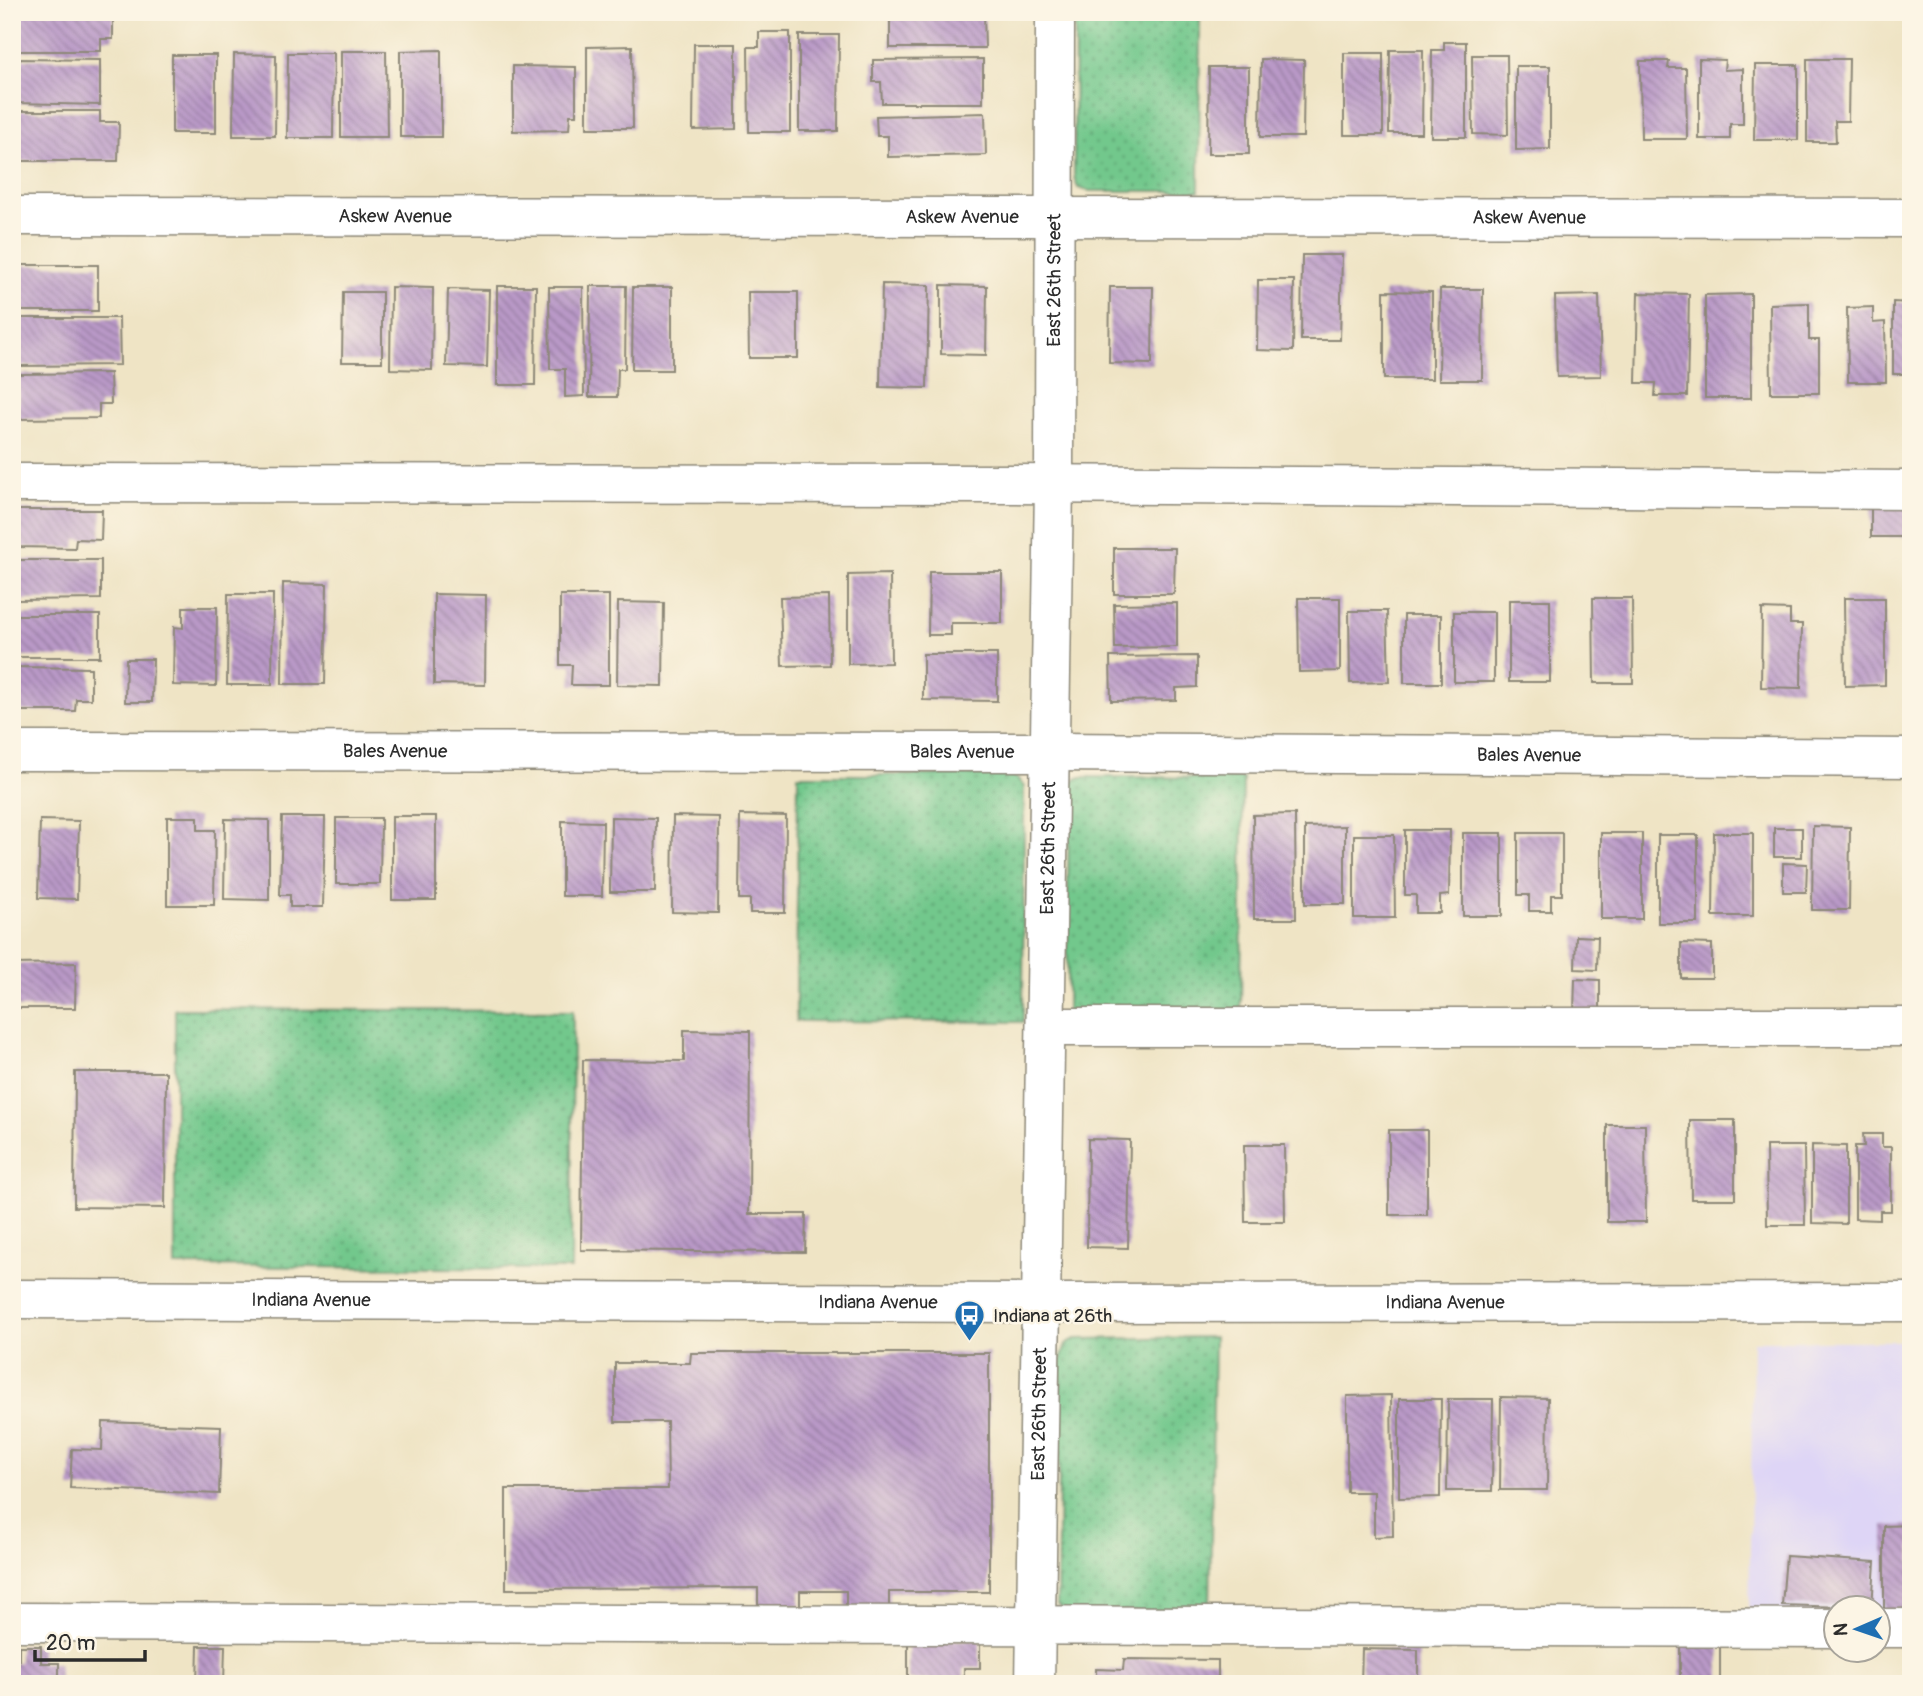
<svg xmlns="http://www.w3.org/2000/svg" width="1923" height="1696" font-family="Pangolin,sans-serif">
	<style>
		.built { fill: #ded5f6 }
		.grass { fill: url(#grass-dots); stroke: #4e7a5c; stroke-width: 2 }
		.building { fill: url(#building-back-hatch) }
		.lines { fill: none; stroke-linecap: round; stroke-linejoin: round }
		.minor-casing { stroke: #8d8878; stroke-width: 41 }
		.minor { stroke: #fff; stroke-width: 38 }
		.labels { text-anchor: middle; dominant-baseline: central; stroke-width: 5; stroke-linejoin: round; paint-order: stroke }
		.street-label { font-size: 19px; fill: #2b2b2b; stroke: #fcf5e5 }
		.poi-label { font-size: 19px; fill: #2b2b2b; stroke: #fcf5e5; text-anchor: start }
	</style>
	<defs>
		<pattern id="grass-dots" width="8" height="8" patternUnits="userSpaceOnUse" patternTransform="scale(1.75)"><rect width="8" height="8" fill="#72c88c"/><path d="M2 2h.1M6 6h.1" fill="none" stroke="#5ea373" stroke-width="1.8" stroke-linecap="round"/></pattern>
		<pattern id="building-back-hatch" width="6" height="6" patternUnits="userSpaceOnUse" patternTransform="scale(1.75)"><rect width="6" height="6" fill="#b999c7"/><path d="M-1 5l2 2M0 0l6 6M5-1l2 2" fill="none" stroke="#977da2"/></pattern>
	</defs>
	<rect width="100%" height="100%" fill="#fcf5e5"/>
	<filter id="ink" filterUnits="userSpaceOnUse"><feTurbulence type="fractalNoise" baseFrequency=".0143" numOctaves="2"/><feDisplacementMap in="SourceGraphic" scale="14" xChannelSelector="R" yChannelSelector="G"/><feConvolveMatrix kernelMatrix="1 2 1 2 8 2 1 2 1" color-interpolation-filters="sRGB"/></filter>
	<filter id="wash" filterUnits="userSpaceOnUse"><feTurbulence type="fractalNoise" baseFrequency=".00686" numOctaves="4" result="noise"/><feDisplacementMap in="SourceGraphic" scale="28" xChannelSelector="R" yChannelSelector="G"/><feGaussianBlur stdDeviation="1.57" result="paint"/><feColorMatrix in="noise" values="0 0 0 0 0 0 0 0 0 0 0 0 0 0 0 0 0 1.4 0 .05"/><feComposite in="paint" operator="in"/></filter>
	<g filter="url(#wash)">
		<rect width="100%" height="100%" fill="#efe4c5"/>
		<polygon class="built" points="1753,1341 1911,1341 1911,1620 1878,1620 1878,1608 1836,1608 1835,1620 1749,1620"/>
		<g class="grass">
			<polygon points="1075,12 1200,12 1199,191 1089,191 1078,188 1074,177"/>
			<polygon points="798,775 1011,775 1018,779 1024,787 1023,1022 796,1021"/>
			<polygon points="1081,777 1243,778 1241,1015 1067,1013 1069,788 1074,780"/>
			<polygon points="175,1009 573,1011 571,1269 175,1266"/>
			<polygon points="1214,1337 1210,1611 1066,1612 1057,1605 1061,1359 1066,1344 1075,1339"/>
		</g>
		<g id="blocks">
			<g class="building">
				<polygon points="17,12 113,12 113,39 101,39 101,51 17,51"/>
				<polygon points="890,12 984,12 985,48 890,48"/>
				<polygon points="759,32 790,32 790,132 749,132 748,47 759,47"/>
				<polygon points="799,35 839,35 838,131 799,131"/>
				<polygon points="1444,42 1466,42 1466,137 1431,137 1432,50 1444,50"/>
				<polygon points="694,44 736,44 736,129 693,130"/>
				<polygon points="632,46 633,128 587,128 587,47"/>
				<polygon points="441,50 441,137 400,137 400,51"/>
				<polygon points="1390,50 1423,50 1422,133 1389,133"/>
				<polygon points="341,51 386,51 387,137 341,137"/>
				<polygon points="288,53 334,53 333,138 287,138"/>
				<rect x="1344" y="53" width="39" height="82"/>
				<polygon points="234,54 276,55 275,136 233,136"/>
				<rect x="172" y="55" width="44" height="78"/>
				<polygon points="1472,55 1507,55 1508,135 1473,134"/>
				<polygon points="17,59 100,60 100,105 16,103"/>
				<polygon points="983,59 983,103 882,103 881,82 873,82 873,60"/>
				<polygon points="1261,59 1304,60 1303,137 1260,137"/>
				<polygon points="1699,59 1725,60 1724,70 1743,69 1743,124 1730,124 1730,139 1699,139"/>
				<polygon points="1807,59 1849,59 1848,121 1835,121 1836,142 1807,142"/>
				<polygon points="1640,61 1669,61 1668,68 1686,68 1687,139 1641,139"/>
				<polygon points="1755,65 1798,65 1798,140 1754,140"/>
				<polygon points="513,66 576,67 576,115 570,115 569,130 513,131"/>
				<polygon points="1516,66 1550,66 1550,149 1516,150"/>
				<polygon points="1209,67 1249,67 1249,154 1208,154"/>
				<polygon points="16,111 100,111 100,122 119,122 118,161 16,161"/>
				<polygon points="985,113 986,155 888,157 888,136 877,136 876,116"/>
				<polygon points="1302,255 1342,255 1340,340 1301,340"/>
				<rect x="16" y="265" width="82" height="46"/>
				<polygon points="1258,280 1294,280 1293,351 1257,350"/>
				<polygon points="882,284 929,285 927,388 880,387"/>
				<polygon points="941,285 987,286 986,355 941,354"/>
				<polygon points="497,286 536,286 535,385 497,385"/>
				<polygon points="590,286 626,286 625,369 618,369 617,397 589,397"/>
				<polygon points="391,287 433,288 432,370 390,369"/>
				<polygon points="549,287 583,287 584,396 565,397 565,369 550,369"/>
				<polygon points="633,287 672,287 672,370 632,370"/>
				<polygon points="1110,287 1153,287 1152,364 1109,363"/>
				<polygon points="448,289 489,290 487,367 446,366"/>
				<polygon points="1440,289 1483,289 1482,380 1439,380"/>
				<polygon points="1384,291 1432,292 1432,379 1384,379"/>
				<polygon points="343,292 382,292 382,362 342,362"/>
				<polygon points="748,292 798,292 798,358 749,358"/>
				<polygon points="1638,293 1689,294 1687,396 1655,396 1656,383 1636,383"/>
				<polygon points="1751,294 1751,398 1705,398 1705,295"/>
				<polygon points="1599,295 1601,376 1557,377 1555,296"/>
				<polygon points="1893,302 1911,303 1911,374 1893,374"/>
				<polygon points="1809,303 1809,340 1819,340 1819,393 1771,393 1770,304"/>
				<polygon points="1873,307 1873,323 1885,322 1886,382 1848,382 1847,308"/>
				<polygon points="17,318 119,318 120,365 17,366"/>
				<polygon points="110,373 111,404 99,404 99,418 18,419 18,374"/>
				<polygon points="1871,497 1911,498 1911,537 1871,537"/>
				<polygon points="17,510 102,510 101,540 76,539 75,548 17,547"/>
				<polygon points="1114,548 1175,548 1174,594 1114,594"/>
				<polygon points="16,560 101,560 101,599 16,600"/>
				<polygon points="929,572 1002,572 1002,623 951,623 951,635 928,635"/>
				<polygon points="890,574 891,663 848,664 848,575"/>
				<polygon points="283,583 327,584 325,684 282,684"/>
				<polygon points="228,594 273,594 272,685 227,685"/>
				<polygon points="434,594 486,595 485,685 434,684"/>
				<polygon points="560,595 609,595 609,685 571,685 572,665 560,665"/>
				<polygon points="829,596 830,665 782,666 780,597"/>
				<polygon points="1298,598 1340,598 1340,671 1299,672"/>
				<polygon points="1593,598 1632,598 1633,683 1594,683"/>
				<polygon points="1844,598 1885,598 1885,685 1845,686"/>
				<rect x="1509" y="600" width="41" height="82"/>
				<polygon points="618,602 664,603 663,686 617,685"/>
				<polygon points="1177,603 1177,647 1115,648 1114,604"/>
				<polygon points="183,607 217,607 216,686 173,685 174,627 183,628"/>
				<polygon points="1762,609 1790,610 1790,624 1802,624 1801,688 1761,687"/>
				<polygon points="1349,611 1387,611 1389,682 1350,683"/>
				<rect x="1454" y="612" width="40" height="70"/>
				<rect x="16" y="615" width="84" height="42"/>
				<rect x="1404" y="615" width="37" height="68"/>
				<polygon points="923,654 997,654 997,701 923,700"/>
				<polygon points="1197,656 1197,687 1176,688 1176,700 1111,701 1110,657"/>
				<polygon points="126,659 153,659 152,702 125,702"/>
				<polygon points="16,667 91,668 91,699 76,699 75,711 15,711"/>
				<polygon points="1295,814 1296,919 1254,919 1253,815"/>
				<polygon points="740,815 786,816 785,913 750,913 750,899 739,899"/>
				<rect x="392" y="816" width="44" height="84"/>
				<polygon points="673,816 719,817 718,913 672,912"/>
				<polygon points="167,817 198,817 198,830 215,830 214,905 167,905"/>
				<polygon points="282,817 325,817 323,907 290,907 290,895 280,895"/>
				<polygon points="611,817 656,818 655,892 610,892"/>
				<polygon points="336,818 381,818 380,884 336,884"/>
				<polygon points="225,819 269,820 269,900 224,899"/>
				<polygon points="40,820 79,821 77,899 38,898"/>
				<polygon points="562,821 603,822 602,896 562,896"/>
				<polygon points="1345,826 1345,904 1305,904 1305,827"/>
				<polygon points="1813,826 1850,827 1849,910 1812,910"/>
				<rect x="1774" y="828" width="28" height="29"/>
				<polygon points="1405,830 1450,830 1449,895 1440,896 1440,913 1416,913 1416,895 1405,895"/>
				<rect x="1463" y="833" width="39" height="83"/>
				<polygon points="1518,833 1562,833 1562,895 1551,895 1551,911 1529,911 1529,895 1518,895"/>
				<rect x="1601" y="833" width="41" height="86"/>
				<polygon points="1714,833 1753,833 1753,916 1713,916"/>
				<polygon points="1354,835 1394,835 1395,918 1354,918"/>
				<rect x="1658" y="835" width="40" height="88"/>
				<polygon points="1783,863 1807,864 1806,892 1783,892"/>
				<polygon points="1576,936 1598,937 1597,970 1575,969"/>
				<polygon points="1681,943 1712,944 1712,978 1681,978"/>
				<polygon points="76,963 75,1008 12,1008 12,964"/>
				<polygon points="1575,979 1600,980 1600,1013 1574,1013"/>
				<polygon points="684,1030 750,1031 749,1214 806,1214 805,1252 581,1250 583,1060 684,1061"/>
				<polygon points="75,1072 166,1072 165,1208 74,1207"/>
				<polygon points="1690,1120 1735,1120 1735,1199 1691,1199"/>
				<polygon points="1607,1125 1645,1125 1646,1222 1607,1222"/>
				<rect x="1389" y="1130" width="38" height="85"/>
				<polygon points="1863,1134 1882,1134 1882,1147 1891,1147 1891,1211 1880,1211 1880,1220 1855,1219 1855,1146 1864,1146"/>
				<polygon points="1088,1139 1130,1140 1128,1248 1087,1247"/>
				<polygon points="1244,1145 1284,1145 1285,1222 1245,1222"/>
				<polygon points="1812,1145 1846,1146 1846,1224 1812,1223"/>
				<polygon points="1766,1146 1804,1146 1805,1225 1767,1225"/>
				<polygon points="691,1353 989,1353 989,1592 889,1592 889,1608 846,1608 846,1591 800,1591 800,1605 758,1605 758,1588 506,1589 506,1489 668,1489 667,1422 615,1422 615,1363 690,1363"/>
				<polygon points="1391,1395 1393,1536 1374,1537 1374,1492 1347,1492 1347,1396"/>
				<polygon points="1501,1397 1548,1398 1547,1490 1500,1490"/>
				<polygon points="1399,1399 1441,1399 1440,1497 1399,1498"/>
				<polygon points="1448,1399 1493,1399 1492,1491 1447,1491"/>
				<polygon points="103,1422 221,1426 219,1494 70,1488 72,1449 102,1450"/>
				<polygon points="1911,1525 1911,1611 1884,1611 1884,1526"/>
				<polygon points="1786,1556 1875,1562 1872,1608 1782,1605"/>
				<polygon points="908,1640 980,1640 980,1668 964,1668 964,1681 908,1680"/>
				<rect x="1680" y="1643" width="40" height="39"/>
				<polygon points="19,1646 41,1646 41,1663 59,1663 59,1684 12,1684 12,1663 19,1663"/>
				<polygon points="198,1646 225,1646 224,1684 197,1684"/>
				<polygon points="1362,1649 1418,1650 1418,1684 1361,1684"/>
				<polygon points="1124,1659 1218,1660 1218,1684 1096,1684 1096,1669 1123,1670"/>
			</g>
		</g>
	</g>
	<g filter="url(#ink)">
		<use href="#blocks" fill-opacity="0" stroke="#8d8878" stroke-width="2"/>
		<g class="lines">
			<defs>
				<g id="minor">
					<path id="s1" d="M12,216L1911,218"/>
					<polyline points="12,483 1012,484 1911,490"/>
					<path id="s2" d="M12,751L1051,752L1911,758"/>
					<polyline points="1046,1027 1911,1027"/>
					<path id="s3" d="M12,1299L1042,1303L1911,1302"/>
					<polyline points="12,1622 1836,1628"/>
					<polyline points="1878,1628 1911,1628"/>
					<path id="s4" d="M1035,1684L1054,484L1055,12"/>
				</g>
			</defs>
			<use href="#minor" class="minor-casing"/>
			<use href="#minor" class="minor"/>
		</g>
	</g>
	<defs>
		<symbol id="bus-pin" viewBox="-11 -11 22 30"><path d="M0 17L-7.5 6A9.5 9.5 0 1 1 7.5 6Z" fill="#1f6fb2" stroke="#fcf5e5"/><path d="M-5-6H5V4H4V6H2V4H-2V6H-4V4H-5ZM-3.5-4V0h7V-4ZM-3.5 1.2v1.5H-2V1.2ZM2 1.2v1.5H3.5V1.2Z" fill="#fff"/></symbol>
	</defs>
	<g fill-rule="evenodd">
		<use href="#bus-pin" x="952" y="1298" width="35" height="47"/>
	</g>
	<g class="labels">
		<g class="street-label">
			<text stroke="none"><textPath href="#s1" startOffset="383">Askew Avenue</textPath></text>
			<text stroke="none"><textPath href="#s1" startOffset="950">Askew Avenue</textPath></text>
			<text stroke="none"><textPath href="#s1" startOffset="1517">Askew Avenue</textPath></text>
			<text stroke="none"><textPath href="#s4" startOffset="1404">East 26th Street</textPath></text>
			<text stroke="none"><textPath href="#s2" startOffset="383">Bales Avenue</textPath></text>
			<text stroke="none"><textPath href="#s2" startOffset="950">Bales Avenue</textPath></text>
			<text stroke="none"><textPath href="#s2" startOffset="1517">Bales Avenue</textPath></text>
			<text stroke="none"><textPath href="#s4" startOffset="836">East 26th Street</textPath></text>
			<text stroke="none"><textPath href="#s3" startOffset="299">Indiana Avenue</textPath></text>
			<text stroke="none"><textPath href="#s3" startOffset="866">Indiana Avenue</textPath></text>
			<text stroke="none"><textPath href="#s3" startOffset="1433">Indiana Avenue</textPath></text>
			<text stroke="none"><textPath href="#s4" startOffset="270">East 26th Street</textPath></text>
		</g>
		<g class="poi-label">
			<text x="993" y="1316">Indiana at 26th</text>
		</g>
	</g>
	<rect width="1923" height="1696" fill="none" stroke="#fcf5e5" stroke-width="42"/>
	<g transform="translate(1857 1629) rotate(268)"><circle r="33" fill="#fcf5e5" stroke="#a8a49b" stroke-width="2"/>
	<path d="M0-5L12 26L0 18L-12 26Z" fill="#1f6fb2"/>
	<text y="-10" font-size="19" font-weight="bold" text-anchor="middle" fill="#2b2b2b">N</text>
	</g>
	<path d="M35 1650v10h110v-10" fill="none" stroke="#2b2b2b" stroke-width="3.5"/>
	<text x="46" y="1650" font-size="21" fill="#2b2b2b" stroke="#fcf5e5" stroke-width="5" paint-order="stroke">20 m</text>
</svg>
